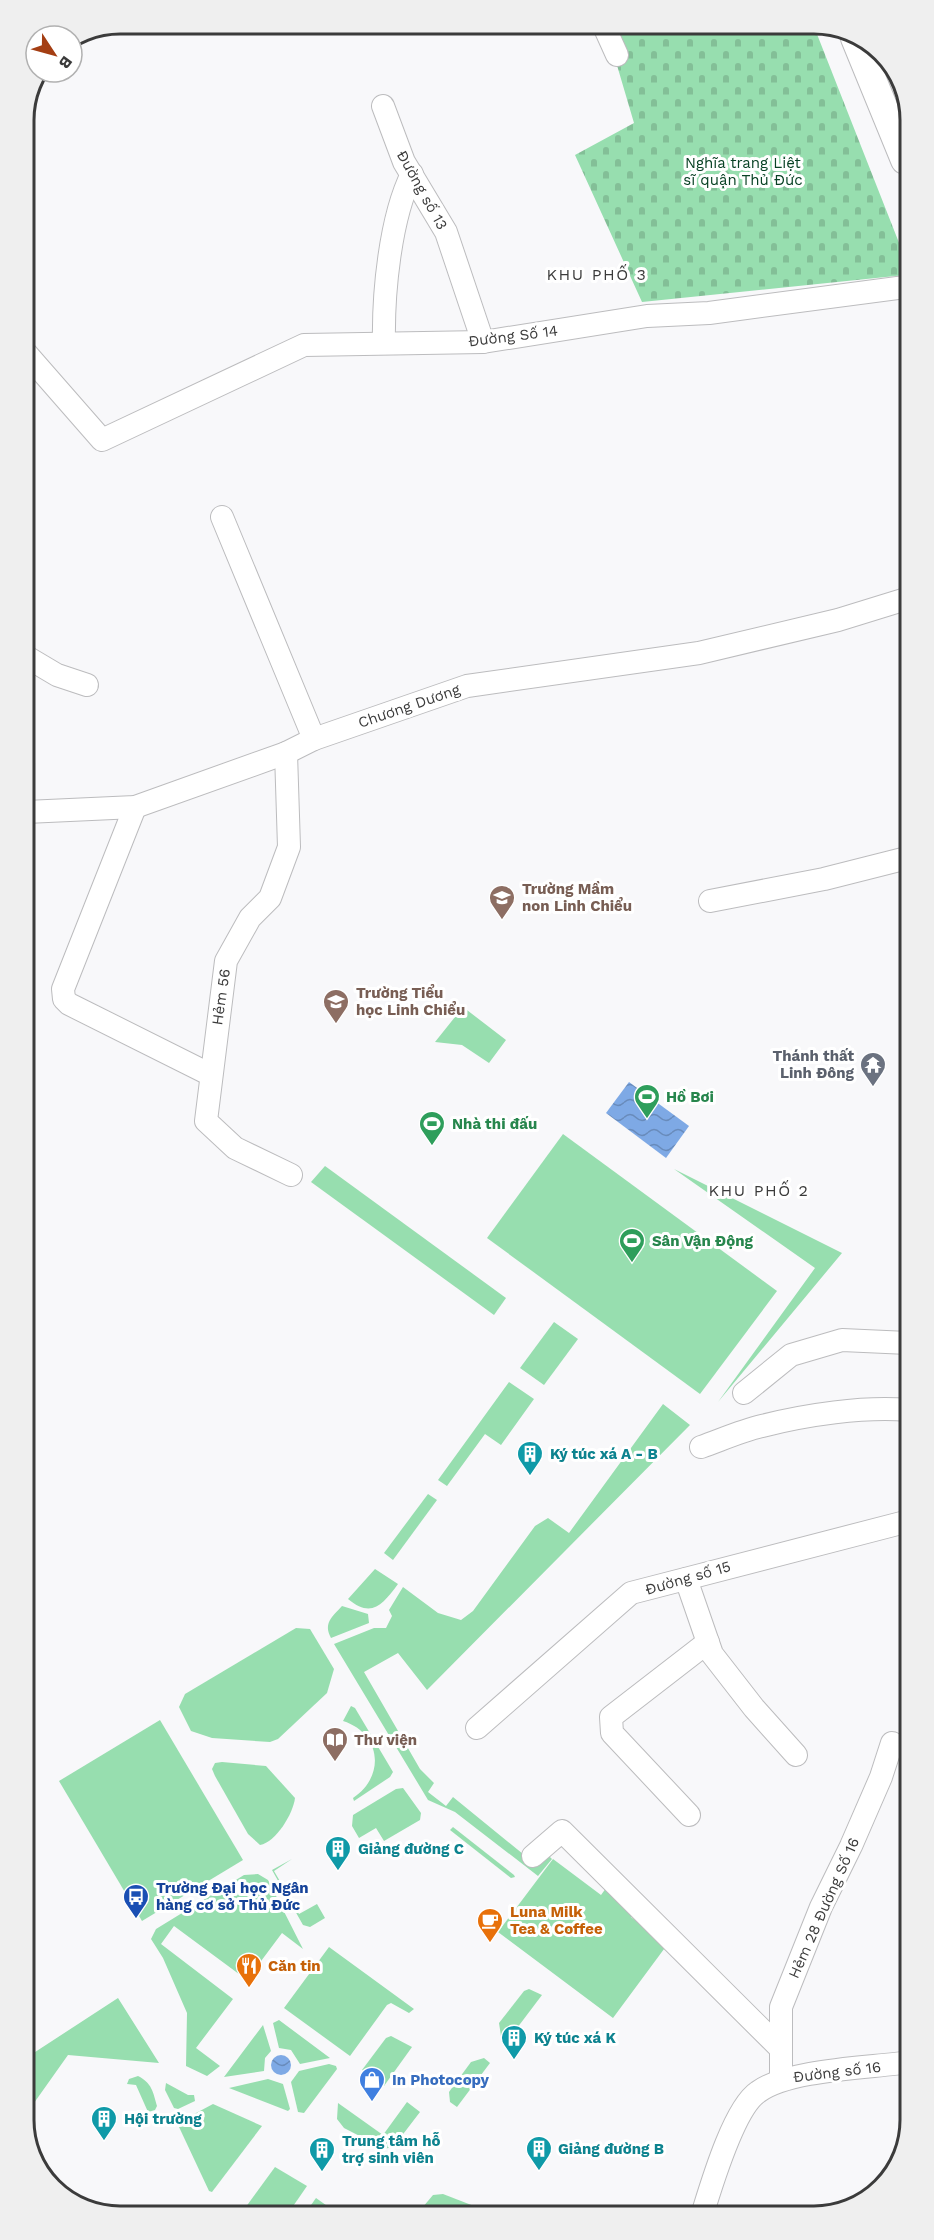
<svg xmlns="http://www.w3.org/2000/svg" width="934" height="2240" font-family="'Work Sans',sans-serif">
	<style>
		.grass { fill: #97deaf }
		.cemetery { fill: url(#cemetery-stones) }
		.water { fill: url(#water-waves) }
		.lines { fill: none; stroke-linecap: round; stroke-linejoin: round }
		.minor-casing { stroke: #bcbcbe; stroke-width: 24 }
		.major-casing { stroke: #bcbcbe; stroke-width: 30 }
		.minor { stroke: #fff; stroke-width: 22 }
		.major { stroke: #fff; stroke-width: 28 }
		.labels { text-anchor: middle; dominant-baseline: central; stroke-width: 6; stroke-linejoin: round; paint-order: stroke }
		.park-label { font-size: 15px; fill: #084224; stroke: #fff }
		.street-label { font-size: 15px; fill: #3b3b3b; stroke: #fff }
		.education-label { font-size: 15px; font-weight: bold; fill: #785e54; stroke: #fff; text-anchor: start }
		.worship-label { font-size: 15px; font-weight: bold; fill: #5b616d; stroke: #fff; text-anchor: end }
		.leisure-label { font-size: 15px; font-weight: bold; fill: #27864d; stroke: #fff; text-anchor: start }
		.culture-label { font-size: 15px; font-weight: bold; fill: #0d838f; stroke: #fff; text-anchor: start }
		.transit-label { font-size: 15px; font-weight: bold; fill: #164399; stroke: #fff; text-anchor: start }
		.food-label { font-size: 15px; font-weight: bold; fill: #c56008; stroke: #fff; text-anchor: start }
		.shop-label { font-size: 15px; font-weight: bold; fill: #366cbe; stroke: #fff; text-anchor: start }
		.neighbourhood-label { font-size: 16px; letter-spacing: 1.5px; fill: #3b3b3b; stroke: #fff }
		.rim { fill: none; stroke: #3b3b3b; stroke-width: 3 }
	</style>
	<defs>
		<pattern id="cemetery-stones" width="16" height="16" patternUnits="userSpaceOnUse" patternTransform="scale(1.5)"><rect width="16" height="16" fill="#97deaf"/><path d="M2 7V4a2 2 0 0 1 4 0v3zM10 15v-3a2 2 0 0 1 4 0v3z" fill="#83bf97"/></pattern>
		<pattern id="water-waves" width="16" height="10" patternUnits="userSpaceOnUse" patternTransform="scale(1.5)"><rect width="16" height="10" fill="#7ea9e5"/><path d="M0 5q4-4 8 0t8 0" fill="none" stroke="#688bbb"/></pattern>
	</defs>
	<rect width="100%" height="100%" fill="#f8f8fa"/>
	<g class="grass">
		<polygon points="463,1007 506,1040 489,1063 462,1045 435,1042"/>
		<polygon points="563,1134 777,1291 700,1394 487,1238"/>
		<polygon points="325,1166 506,1298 494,1315 311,1182"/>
		<polygon points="674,1169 842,1253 718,1402 815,1268"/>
		<polygon points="554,1322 578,1339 544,1385 520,1368"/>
		<polygon points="509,1382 534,1399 501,1445 485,1434 447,1486 438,1480"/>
		<polygon points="663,1404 690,1425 427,1690 398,1653 364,1672 420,1769 434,1783 428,1792 446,1806 453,1797 534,1863 546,1853 552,1859 538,1876 455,1812 428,1800 334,1644 374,1628 386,1628 392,1616 389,1610 403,1587 438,1613 461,1620 473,1611 535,1526 548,1518 569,1533"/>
		<polygon points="428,1494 437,1500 393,1560 384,1553"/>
		<path d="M375,1569L398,1584C383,1604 372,1619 348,1599Z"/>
		<path d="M342,1606L368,1614L369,1623L331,1638C323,1623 332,1617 342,1606Z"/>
		<polygon points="296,1628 310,1629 334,1669 327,1693 278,1739 270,1742 212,1738 191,1731 179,1707 185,1694"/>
		<path d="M351,1706L355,1708L393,1772L390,1777L354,1801L353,1798C386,1776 381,1733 343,1721Z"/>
		<polygon points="160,1720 243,1860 142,1921 59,1781"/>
		<path d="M222,1762L266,1766L295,1798C293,1814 276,1842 260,1845L248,1834L215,1776L212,1769L215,1763Z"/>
		<polygon points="403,1788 421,1813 420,1820 384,1841 376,1828 359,1838 352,1826 353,1815 396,1789"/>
		<polygon points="453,1827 514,1875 515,1877 511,1878 450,1830"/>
		<polygon points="292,1859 274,1871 299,1914 317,1904 325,1918 310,1927 303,1925 272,1870"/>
		<polygon points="553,1859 601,1895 609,1884 636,1910 631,1917 667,1945 613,2018 498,1932"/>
		<polygon points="258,1874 268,1880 303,1949 282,1933 247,1980 174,1926 161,1944 233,1999 196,2048 220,2066 207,2076 186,2066 187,2013 163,1958 151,1939 156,1929 244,1875"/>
		<polygon points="329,1947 414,2009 409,2013 391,2003 387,2005 350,2056 284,2008"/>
		<polygon points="529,1989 542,1995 508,2040 501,2036 499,2023 524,1991"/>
		<polygon points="118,1998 159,2063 68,2055 29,2110 29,2056"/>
		<polygon points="279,2020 330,2058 300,2064 291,2050 279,2048 273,2023"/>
		<polygon points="263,2025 271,2051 265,2058 264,2071 224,2077"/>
		<polygon points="391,2036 412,2047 384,2086 362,2070 386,2038"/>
		<polygon points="484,2058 490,2063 457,2107 450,2102 449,2092 471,2062"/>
		<polygon points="329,2064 336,2066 337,2069 304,2113 298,2112 291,2082 299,2071"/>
		<path d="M138,2076C152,2083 153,2092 157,2106L155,2110L148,2112L136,2085L127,2084L129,2079Z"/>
		<polygon points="268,2079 283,2084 290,2109 288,2111 229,2088"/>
		<polygon points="166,2083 188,2095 194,2095 195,2101 178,2109 174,2108 165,2090"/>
		<polygon points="407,2102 420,2112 394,2146 385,2149 344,2128 337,2119 338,2103 383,2135"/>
		<polygon points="213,2104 262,2126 212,2192 209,2191 179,2127 183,2120"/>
		<polygon points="275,2167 307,2186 287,2215 240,2215"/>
		<polygon points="443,2194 492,2213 417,2214 433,2195"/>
		<polygon points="316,2198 337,2213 336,2214 304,2215"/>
	</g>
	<polygon class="cemetery" points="614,24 813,24 905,258 905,275 642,302 575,155 634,123 606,28"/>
	<g class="water">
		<polygon points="629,1082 689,1126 666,1158 606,1113"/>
		<circle cx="281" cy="2065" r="10"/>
	</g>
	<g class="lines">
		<defs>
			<g id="minor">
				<polyline points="603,24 617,55"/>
				<polyline points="383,106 404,162 446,232 483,342"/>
				<path d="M384,343C383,294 390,218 412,174"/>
				<polyline points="25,352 102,440 304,345 483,342 647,316 709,313 905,287"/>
				<polyline points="222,517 314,739"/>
				<polyline points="25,656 57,675 87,685"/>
				<polyline points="286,753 289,847 270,898 250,918 226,961 206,1121 235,1148 291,1175"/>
				<polyline points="135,807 63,989 64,999 69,1004 211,1075"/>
				<polyline points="26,812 135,807 286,753 314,739 467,686 699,653 838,620 906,599"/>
				<polyline points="710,901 824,879 907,858"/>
				<polyline points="744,1393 791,1355 842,1340 908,1343"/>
				<path d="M701,1447C721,1440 741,1431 762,1426C805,1415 864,1406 908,1410"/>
				<polyline points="686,1579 712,1654 754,1708 796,1755"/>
				<polyline points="477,1728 631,1593 909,1521"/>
				<polyline points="689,1815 612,1733 611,1717 708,1642"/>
				<polyline points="533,1856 562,1831 781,2049"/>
				<polyline points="781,2079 781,2007 821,1907 851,1846 881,1777 892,1743"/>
				<path d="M703,2212C712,2183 734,2108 758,2092C789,2069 870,2068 910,2062"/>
			</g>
			<polyline id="major" points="855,38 905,160"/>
		</defs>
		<use href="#minor" class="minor-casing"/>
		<use href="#major" class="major-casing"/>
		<use href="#minor" class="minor"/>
		<use href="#major" class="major"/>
	</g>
	<defs>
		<symbol id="school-pin" viewBox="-11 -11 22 30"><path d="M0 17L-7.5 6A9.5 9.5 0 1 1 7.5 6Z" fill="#8d6e63" stroke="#fff"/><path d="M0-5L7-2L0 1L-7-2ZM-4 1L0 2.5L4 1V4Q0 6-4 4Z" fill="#fff"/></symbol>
		<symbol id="temple-pin" viewBox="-11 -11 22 30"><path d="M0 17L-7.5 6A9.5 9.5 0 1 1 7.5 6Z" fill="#6b7280" stroke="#fff"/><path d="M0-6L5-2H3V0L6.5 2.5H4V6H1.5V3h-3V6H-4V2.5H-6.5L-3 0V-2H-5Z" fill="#fff"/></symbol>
		<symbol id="stadium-pin" viewBox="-11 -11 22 30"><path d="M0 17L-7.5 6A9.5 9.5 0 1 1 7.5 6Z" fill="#2e9e5b" stroke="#fff"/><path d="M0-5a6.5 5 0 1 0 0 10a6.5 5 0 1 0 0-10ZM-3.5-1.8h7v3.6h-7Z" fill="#fff"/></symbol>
		<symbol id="building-pin" viewBox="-11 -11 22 30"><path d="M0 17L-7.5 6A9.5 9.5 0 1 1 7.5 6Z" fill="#0f9aa8" stroke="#fff"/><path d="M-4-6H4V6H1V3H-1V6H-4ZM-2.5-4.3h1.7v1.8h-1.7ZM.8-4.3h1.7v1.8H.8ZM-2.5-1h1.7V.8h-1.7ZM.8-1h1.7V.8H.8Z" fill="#fff"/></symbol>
		<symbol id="library-pin" viewBox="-11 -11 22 30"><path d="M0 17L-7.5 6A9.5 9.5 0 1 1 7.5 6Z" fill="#8d6e63" stroke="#fff"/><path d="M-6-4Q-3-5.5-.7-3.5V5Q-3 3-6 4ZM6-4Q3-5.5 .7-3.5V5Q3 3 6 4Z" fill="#fff"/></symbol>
		<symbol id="bus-pin" viewBox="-11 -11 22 30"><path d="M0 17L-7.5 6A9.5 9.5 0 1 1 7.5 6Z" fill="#1a4fb4" stroke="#fff"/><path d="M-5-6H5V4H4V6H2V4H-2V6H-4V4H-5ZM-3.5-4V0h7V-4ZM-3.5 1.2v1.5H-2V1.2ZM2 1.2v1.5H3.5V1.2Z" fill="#fff"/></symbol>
		<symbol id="cafe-pin" viewBox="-11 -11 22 30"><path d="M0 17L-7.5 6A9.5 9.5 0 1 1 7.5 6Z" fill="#e8710a" stroke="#fff"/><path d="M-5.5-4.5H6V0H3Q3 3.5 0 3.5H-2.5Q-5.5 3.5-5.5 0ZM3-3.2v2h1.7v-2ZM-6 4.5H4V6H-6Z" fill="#fff"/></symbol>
		<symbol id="restaurant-pin" viewBox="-11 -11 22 30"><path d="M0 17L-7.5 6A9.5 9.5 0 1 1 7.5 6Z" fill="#e8710a" stroke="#fff"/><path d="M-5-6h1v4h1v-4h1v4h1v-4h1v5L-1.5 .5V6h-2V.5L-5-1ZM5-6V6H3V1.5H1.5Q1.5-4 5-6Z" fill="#fff"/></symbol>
		<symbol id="shop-pin" viewBox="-11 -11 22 30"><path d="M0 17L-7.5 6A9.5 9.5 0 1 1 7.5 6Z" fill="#3f7fe0" stroke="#fff"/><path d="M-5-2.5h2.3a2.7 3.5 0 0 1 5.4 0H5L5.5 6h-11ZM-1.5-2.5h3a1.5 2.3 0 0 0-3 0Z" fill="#fff"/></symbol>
	</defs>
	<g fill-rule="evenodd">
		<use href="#school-pin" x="487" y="883" width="30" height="40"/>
		<use href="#school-pin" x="321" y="987" width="30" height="40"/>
		<use href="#temple-pin" x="858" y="1050" width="30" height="40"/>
		<use href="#stadium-pin" x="632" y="1082" width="30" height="40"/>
		<use href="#stadium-pin" x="417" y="1109" width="30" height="40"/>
		<use href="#stadium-pin" x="617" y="1226" width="30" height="40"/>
		<use href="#building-pin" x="515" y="1439" width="30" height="40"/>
		<use href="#library-pin" x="320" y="1725" width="30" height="40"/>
		<use href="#building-pin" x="323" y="1834" width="30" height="40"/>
		<use href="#bus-pin" x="121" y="1882" width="30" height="40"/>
		<use href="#cafe-pin" x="475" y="1906" width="30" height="40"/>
		<use href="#restaurant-pin" x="234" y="1951" width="30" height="40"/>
		<use href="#building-pin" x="499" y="2023" width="30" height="40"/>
		<use href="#shop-pin" x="357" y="2065" width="30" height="40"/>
		<use href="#building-pin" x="89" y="2104" width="30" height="40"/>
		<use href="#building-pin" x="524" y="2134" width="30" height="40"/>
		<use href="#building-pin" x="307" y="2135" width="30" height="40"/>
	</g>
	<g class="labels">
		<g class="park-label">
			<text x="743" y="163">Nghĩa trang Liệt<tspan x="743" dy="17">sĩ quận Thủ Đức</tspan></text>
		</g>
		<g class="street-label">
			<text transform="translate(422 190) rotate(61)">Đường số 13</text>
			<text transform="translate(513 336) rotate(-7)">Đường Số 14</text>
			<text transform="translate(409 706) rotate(-19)">Chương Dương</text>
			<text transform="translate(221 997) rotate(-82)">Hẻm 56</text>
			<text transform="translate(688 1578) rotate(-16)">Đường số 15</text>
			<text transform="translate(824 1908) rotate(-66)">Hẻm 28 Đường Số 16</text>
			<text transform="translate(837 2072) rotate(-7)">Đường số 16</text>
		</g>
		<g class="education-label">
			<text x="522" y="889">Trường Mầm<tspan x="522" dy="17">non Linh Chiểu</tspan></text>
			<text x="356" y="993">Trường Tiểu<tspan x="356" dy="17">học Linh Chiểu</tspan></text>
			<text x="354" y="1740">Thư viện</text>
		</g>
		<g class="worship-label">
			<text x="854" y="1056">Thánh thất<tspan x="854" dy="17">Linh Đông</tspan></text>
		</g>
		<g class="leisure-label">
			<text x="666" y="1097">Hồ Bơi</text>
			<text x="452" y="1124">Nhà thi đấu</text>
			<text x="652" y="1241">Sân Vận Động</text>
		</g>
		<g class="culture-label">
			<text x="550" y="1454">Ký túc xá A - B</text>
			<text x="358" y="1849">Giảng đường C</text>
			<text x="534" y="2038">Ký túc xá K</text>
			<text x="124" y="2119">Hội trường</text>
			<text x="342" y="2141">Trung tâm hỗ<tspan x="342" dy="17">trợ sinh viên</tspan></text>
			<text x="558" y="2149">Giảng đường B</text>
		</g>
		<g class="transit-label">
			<text x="156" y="1888">Trường Đại học Ngân<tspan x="156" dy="17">hàng cơ sở Thủ Đức</tspan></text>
		</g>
		<g class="food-label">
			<text x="510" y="1912">Luna Milk<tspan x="510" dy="17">Tea &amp; Coffee</tspan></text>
			<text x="268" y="1966">Căn tin</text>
		</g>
		<g class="shop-label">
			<text x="392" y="2080">In Photocopy</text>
		</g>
		<g class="neighbourhood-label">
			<text x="597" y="274">KHU PHỐ 3</text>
			<text x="759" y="1190">KHU PHỐ 2</text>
		</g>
	</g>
	<path d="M0 0H934V2240H0ZM120 34H814A86 86 0 0 1 900 120V2120A86 86 0 0 1 814 2206H120A86 86 0 0 1 34 2120V120A86 86 0 0 1 120 34Z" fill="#efefef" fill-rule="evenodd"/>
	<path class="rim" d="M120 34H814A86 86 0 0 1 900 120V2120A86 86 0 0 1 814 2206H120A86 86 0 0 1 34 2120V120A86 86 0 0 1 120 34Z"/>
	<g transform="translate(54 54) rotate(126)"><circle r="28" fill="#ffffff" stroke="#b1b1b1" stroke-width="1.5"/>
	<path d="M0-4.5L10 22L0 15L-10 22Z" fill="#a43e13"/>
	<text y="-9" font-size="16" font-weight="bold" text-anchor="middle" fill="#3b3b3b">B</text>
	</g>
</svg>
